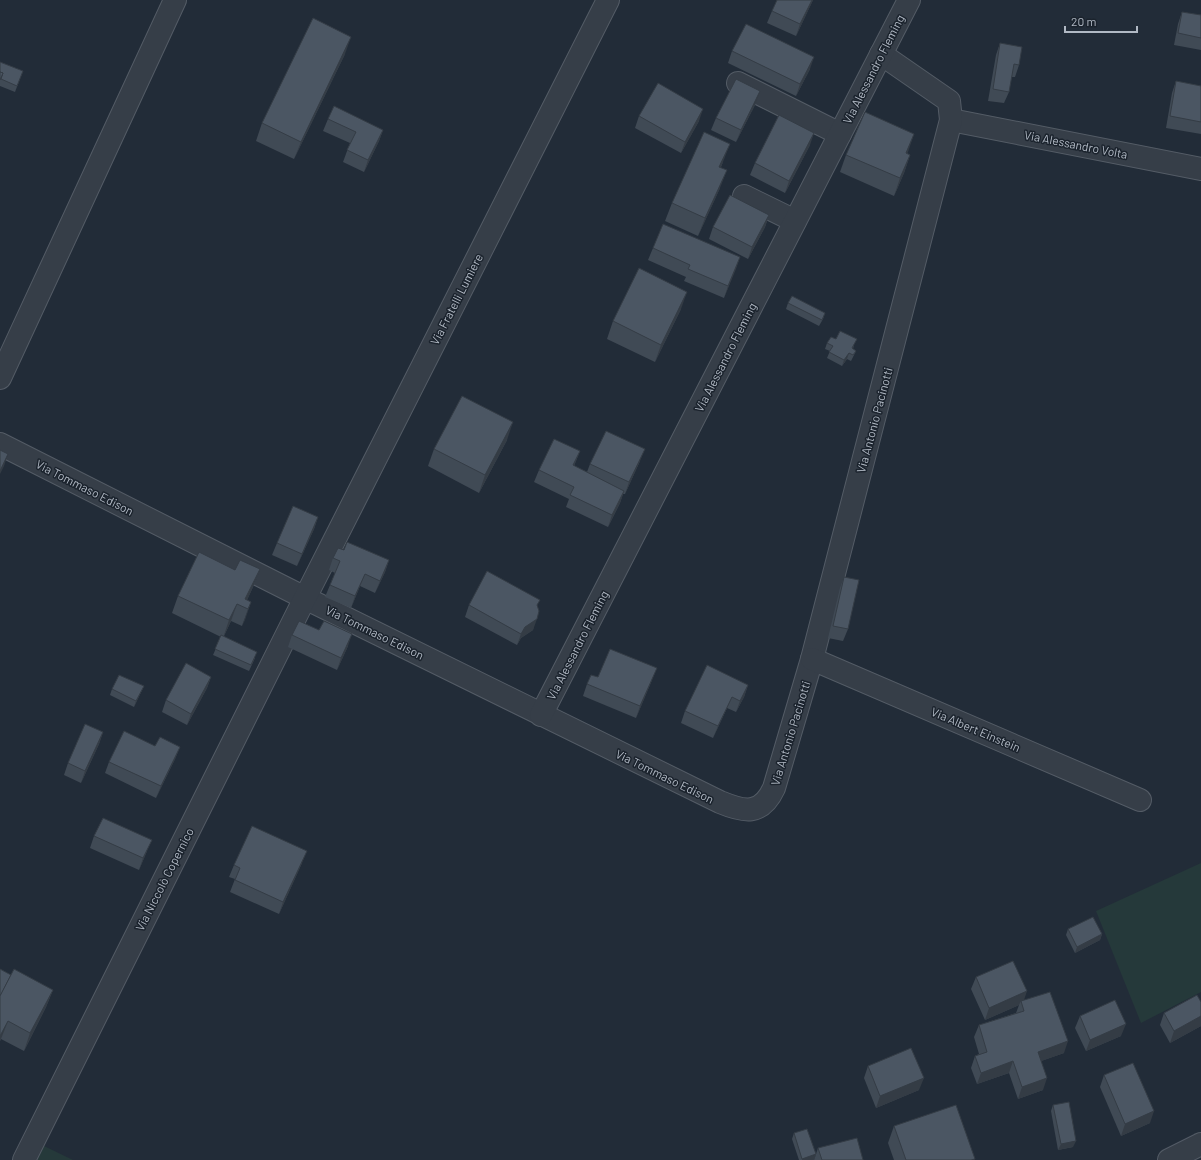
<svg xmlns="http://www.w3.org/2000/svg" width="1201" height="1160" font-family="Barlow,sans-serif">
	<style>
		.green { fill: #25393a }
		.lines { fill: none; stroke-linecap: round; stroke-linejoin: round }
		.minor-casing { stroke: #545c66; stroke-width: 24 }
		.minor { stroke: #363e48; stroke-width: 22 }
		.wall { fill: #404a55 }
		.shaded-wall { fill: #343c45 }
		.building { fill: #4b5663; stroke: #343c45 }
		.labels { text-anchor: middle; dominant-baseline: central; stroke-width: 3; stroke-linejoin: round; paint-order: stroke }
		.street-label { font-size: 12px; fill: #b1b9c4; stroke: #1b232d }
	</style>
	<rect width="100%" height="100%" fill="#222c38"/>
	<g class="green">
		<polygon points="1201,863 1201,992 1141,1023 1096,911"/>
		<polygon points="44,1146 73,1160 37,1160"/>
	</g>
	<g class="lines">
		<defs>
			<g id="minor">
				<polyline points="738,83 840,134"/>
				<polyline points="951,120 1201,169"/>
				<polyline points="744,196 795,221"/>
				<polyline points="0,378 175,0"/>
				<path d="M0,444L305,598L720,802C744,812 761,816 774,788L812,659L951,120L949,101L881,54"/>
				<polyline points="812,659 1140,800"/>
				<polyline points="541,715 909,0"/>
				<polyline points="24,1160 305,598 608,0"/>
				<polyline points="1169,1160 1201,1144"/>
			</g>
		</defs>
		<use href="#minor" class="minor-casing"/>
		<use href="#minor" class="minor"/>
	</g>
	<g class="wall">
		<polygon points="813,0 796,36 767,23 772,11"/>
		<polygon points="1182,12 1201,15 1201,50 1174,45 1178,24"/>
		<polygon points="1000,43 1019,65 1015,77 1011,77 1009,92 1004,103 988,101 996,55"/>
		<polygon points="732,51 810,69 796,96 728,63"/>
		<polygon points="345,54 294,159 256,141 262,123"/>
		<polygon points="0,62 23,71 15,92 0,86"/>
		<polygon points="1176,81 1201,86 1201,134 1166,128 1172,93"/>
		<polygon points="756,103 736,142 711,130 716,118"/>
		<polygon points="639,116 699,121 681,153 635,128"/>
		<polygon points="328,119 383,130 379,141 364,172 343,162 350,143 323,131"/>
		<polygon points="810,145 785,193 750,175 755,163"/>
		<polygon points="907,153 910,155 904,173 894,196 840,172 846,155"/>
		<polygon points="723,162 721,167 720,188 698,236 665,221 672,203"/>
		<polygon points="769,215 765,227 748,259 709,239 713,227"/>
		<polygon points="653,248 740,257 724,298 684,281 686,277 648,260"/>
		<polygon points="788,303 825,313 823,319 819,326 786,309"/>
		<polygon points="681,309 655,362 607,339 613,321"/>
		<polygon points="836,339 854,345 853,349 856,351 851,361 847,359 842,366 827,358 830,351 825,349 827,343"/>
		<polygon points="507,440 479,493 428,466 434,449"/>
		<polygon points="580,451 574,466 587,472 590,464 640,461 625,494 623,494 620,503 608,527 566,507 569,499 534,482 539,470"/>
		<polygon points="318,517 314,529 297,566 272,555 277,543"/>
		<polygon points="344,550 389,560 385,572 375,593 360,586 351,608 325,597 335,573 329,570 333,558"/>
		<polygon points="260,569 253,587 247,600 251,602 242,626 231,621 224,636 255,658 249,671 213,655 221,637 172,613 178,596 235,570"/>
		<polygon points="844,577 848,629 843,641 828,638 840,588"/>
		<polygon points="469,605 538,606 533,630 521,638 517,645 465,617"/>
		<polygon points="292,635 348,646 337,670 288,647"/>
		<polygon points="211,677 207,688 187,725 162,712 166,700"/>
		<polygon points="652,680 636,718 583,696 587,684"/>
		<polygon points="748,685 744,697 736,712 727,708 713,738 681,723 685,711"/>
		<polygon points="144,686 134,707 110,695 112,689"/>
		<polygon points="103,732 99,744 81,783 64,775 68,763"/>
		<polygon points="155,746 180,747 175,759 156,798 105,773 109,762"/>
		<polygon points="94,836 147,851 139,870 90,848"/>
		<polygon points="302,863 279,914 230,892 235,879 229,877 234,865"/>
		<polygon points="1068,929 1102,934 1100,940 1075,953 1066,935"/>
		<polygon points="0,969 11,975 53,990 46,1007 24,1051 1,1039 0,1041"/>
		<polygon points="976,977 1024,1000 1064,1053 1041,1061 1043,1090 1018,1099 1009,1073 977,1084 971,1068 975,1056 979,1054 974,1037 979,1025 1016,1013 1019,1005 985,1020 971,989"/>
		<polygon points="1201,1002 1201,1026 1170,1043 1160,1025 1164,1013"/>
		<polygon points="1080,1016 1121,1036 1086,1051 1075,1028"/>
		<polygon points="868,1066 919,1090 876,1108 864,1078"/>
		<polygon points="1104,1075 1150,1123 1121,1136 1100,1087"/>
		<polygon points="1053,1105 1073,1147 1058,1150 1051,1111"/>
		<polygon points="894,1126 974,1160 894,1160 888,1143"/>
		<polygon points="794,1133 816,1154 814,1160 799,1160 792,1139"/>
		<polygon points="818,1148 863,1160 814,1160"/>
	</g>
	<g class="shaded-wall">
		<polygon points="812,0 813,0 796,36 800,24"/>
		<polygon points="351,37 345,54 294,159 301,142"/>
		<polygon points="814,57 810,69 796,96 800,84"/>
		<polygon points="760,91 756,103 736,142 741,130"/>
		<polygon points="703,109 699,121 681,153 685,142"/>
		<polygon points="383,130 379,141 364,172 368,160"/>
		<polygon points="814,133 810,145 785,193 789,181"/>
		<polygon points="914,134 908,152 900,171 906,153"/>
		<polygon points="730,144 723,162 713,184 719,167"/>
		<polygon points="910,155 904,173 894,196 900,178"/>
		<polygon points="727,170 720,188 698,236 705,218"/>
		<polygon points="769,215 765,227 748,259 752,247"/>
		<polygon points="740,257 736,269 724,298 728,286"/>
		<polygon points="687,292 681,309 655,362 661,345"/>
		<polygon points="849,353 847,359 842,366 844,360"/>
		<polygon points="513,422 507,440 479,493 485,475"/>
		<polygon points="645,449 640,461 625,494 629,482"/>
		<polygon points="580,451 575,463 568,477 573,465"/>
		<polygon points="8,454 4,466 0,474 0,471"/>
		<polygon points="624,491 620,503 608,527 612,515"/>
		<polygon points="318,517 314,529 297,566 302,554"/>
		<polygon points="389,560 385,572 375,593 380,581"/>
		<polygon points="260,569 253,587 244,607 245,599"/>
		<polygon points="365,574 360,586 351,608 355,596"/>
		<polygon points="251,602 245,620 242,626 248,609"/>
		<polygon points="237,604 231,621 223,638 229,620"/>
		<polygon points="537,619 533,630 521,638 517,645 521,634 525,627"/>
		<polygon points="352,634 348,646 337,670 341,658"/>
		<polygon points="657,668 652,680 636,718 640,706"/>
		<polygon points="211,677 207,688 187,725 191,714"/>
		<polygon points="748,685 744,697 736,712 740,701"/>
		<polygon points="144,686 141,692 134,707 136,701"/>
		<polygon points="732,697 727,708 713,738 718,726"/>
		<polygon points="103,732 99,744 81,783 85,771"/>
		<polygon points="180,747 175,759 156,798 161,786"/>
		<polygon points="152,840 147,851 139,870 143,858"/>
		<polygon points="307,851 302,863 279,914 283,902"/>
		<polygon points="1102,934 1100,940 1075,953 1077,947"/>
		<polygon points="53,990 46,1007 24,1051 30,1033"/>
		<polygon points="1027,991 1023,1003 1021,1001 1019,1005 985,1020 989,1008"/>
		<polygon points="1201,1016 1201,1026 1170,1043 1174,1031"/>
		<polygon points="8,1021 1,1039 0,1041 0,1036"/>
		<polygon points="1126,1024 1121,1036 1086,1051 1090,1040"/>
		<polygon points="1068,1041 1064,1053 1033,1064 1038,1052"/>
		<polygon points="1013,1061 1009,1073 977,1084 981,1073"/>
		<polygon points="924,1078 919,1090 876,1108 880,1096"/>
		<polygon points="1047,1078 1043,1090 1018,1099 1022,1087"/>
		<polygon points="1154,1111 1150,1123 1121,1136 1125,1124"/>
		<polygon points="1076,1141 1073,1147 1058,1150 1061,1144"/>
		<polygon points="816,1154 814,1160 802,1160 802,1159"/>
	</g>
	<g class="building">
		<polygon points="777,0 812,0 800,24 772,11"/>
		<polygon points="1182,12 1201,15 1201,38 1178,33"/>
		<polygon points="313,18 351,37 301,142 262,123"/>
		<polygon points="746,24 814,57 800,84 732,51"/>
		<polygon points="1000,43 1022,47 1019,65 1014,64 1009,92 993,89"/>
		<polygon points="0,62 23,71 17,86 1,79 3,73 0,72"/>
		<polygon points="0,72 3,73 0,80"/>
		<polygon points="736,79 760,91 741,130 716,118"/>
		<polygon points="1176,81 1201,86 1201,122 1170,116"/>
		<polygon points="658,83 703,109 685,142 639,116"/>
		<polygon points="334,106 383,130 368,160 347,150 356,132 328,119"/>
		<polygon points="865,112 914,134 906,153 910,155 900,178 846,155"/>
		<polygon points="779,115 814,133 789,181 755,163"/>
		<polygon points="704,132 730,144 719,167 727,170 705,218 672,203"/>
		<polygon points="730,195 769,215 752,247 713,227"/>
		<polygon points="663,224 740,257 728,286 688,269 690,265 653,248"/>
		<polygon points="639,268 687,292 661,345 613,321"/>
		<polygon points="792,296 825,313 822,320 788,303"/>
		<polygon points="840,331 857,339 852,348 856,351 853,355 849,353 844,360 829,352 833,346 827,343 831,337 836,339"/>
		<polygon points="462,396 513,422 485,475 434,449"/>
		<polygon points="606,431 645,449 629,482 590,464"/>
		<polygon points="554,439 580,451 573,465 624,491 612,515 570,495 574,487 539,470"/>
		<polygon points="0,450 8,454 0,471"/>
		<polygon points="293,506 318,517 302,554 277,543"/>
		<polygon points="347,542 389,560 380,581 365,574 355,596 330,585 340,561 333,558 338,548 344,550"/>
		<polygon points="199,552 235,570 240,560 260,569 245,599 251,602 248,609 237,604 229,620 178,596"/>
		<polygon points="487,571 540,600 537,605 539,611 537,619 525,627 521,634 469,605"/>
		<polygon points="844,577 859,580 848,629 833,626"/>
		<polygon points="299,621 319,630 324,621 352,634 341,658 292,635"/>
		<polygon points="221,635 257,652 251,665 215,649"/>
		<polygon points="610,649 657,668 640,706 587,684 591,675 598,677"/>
		<polygon points="186,663 211,677 191,714 166,700"/>
		<polygon points="707,665 748,685 740,701 732,697 718,726 685,711"/>
		<polygon points="119,675 144,686 136,701 112,689"/>
		<polygon points="85,724 103,732 85,771 68,763"/>
		<polygon points="124,731 155,746 160,737 180,747 161,786 109,762"/>
		<polygon points="103,818 152,840 143,858 94,836"/>
		<polygon points="252,826 307,851 283,902 235,880 240,868 234,865"/>
		<polygon points="1093,917 1102,934 1077,947 1068,929"/>
		<polygon points="1013,961 1027,991 989,1008 976,977"/>
		<polygon points="0,969 11,975 1,995 0,994"/>
		<polygon points="14,969 53,990 30,1033 8,1021 0,1036 0,996"/>
		<polygon points="1050,992 1068,1041 1038,1052 1047,1078 1022,1087 1013,1061 981,1073 975,1056 987,1052 979,1025 1024,1011 1021,1001"/>
		<polygon points="1197,995 1201,1002 1201,1016 1174,1031 1164,1013"/>
		<polygon points="1115,1000 1126,1024 1090,1040 1080,1016"/>
		<polygon points="911,1048 924,1078 880,1096 868,1066"/>
		<polygon points="1133,1063 1154,1111 1125,1124 1104,1075"/>
		<polygon points="1069,1102 1076,1141 1061,1144 1053,1105"/>
		<polygon points="956,1105 975,1159 971,1160 906,1160 894,1126"/>
		<polygon points="807,1129 816,1154 802,1159 794,1133"/>
		<polygon points="857,1138 863,1160 822,1160 818,1148"/>
	</g>
	<g class="labels">
		<g class="street-label">
			<text transform="translate(873 69) rotate(-63)">Via Alessandro Fleming</text>
			<text transform="translate(1076 144) rotate(11)">Via Alessandro Volta</text>
			<text transform="translate(456 299) rotate(-63)">Via Fratelli Lumiere</text>
			<text transform="translate(725 357) rotate(-63)">Via Alessandro Fleming</text>
			<text transform="translate(874 420) rotate(-75)">Via Antonio Pacinotti</text>
			<text transform="translate(85 487) rotate(27)">Via Tommaso Edison</text>
			<text transform="translate(375 632) rotate(26)">Via Tommaso Edison</text>
			<text transform="translate(577 645) rotate(-63)">Via Alessandro Fleming</text>
			<text transform="translate(976 729) rotate(23)">Via Albert Einstein</text>
			<text transform="translate(790 733) rotate(-73)">Via Antonio Pacinotti</text>
			<text transform="translate(665 776) rotate(26)">Via Tommaso Edison</text>
			<text transform="translate(164 879) rotate(-63)">Via Niccolò Copernico</text>
		</g>
	</g>
	<path d="M1065 26v6h72v-6" fill="none" stroke="#b1b9c4" stroke-width="2"/>
	<text x="1071" y="26" font-size="12" fill="#b1b9c4" stroke="#1b232d" stroke-width="3" paint-order="stroke">20 m</text>
</svg>
